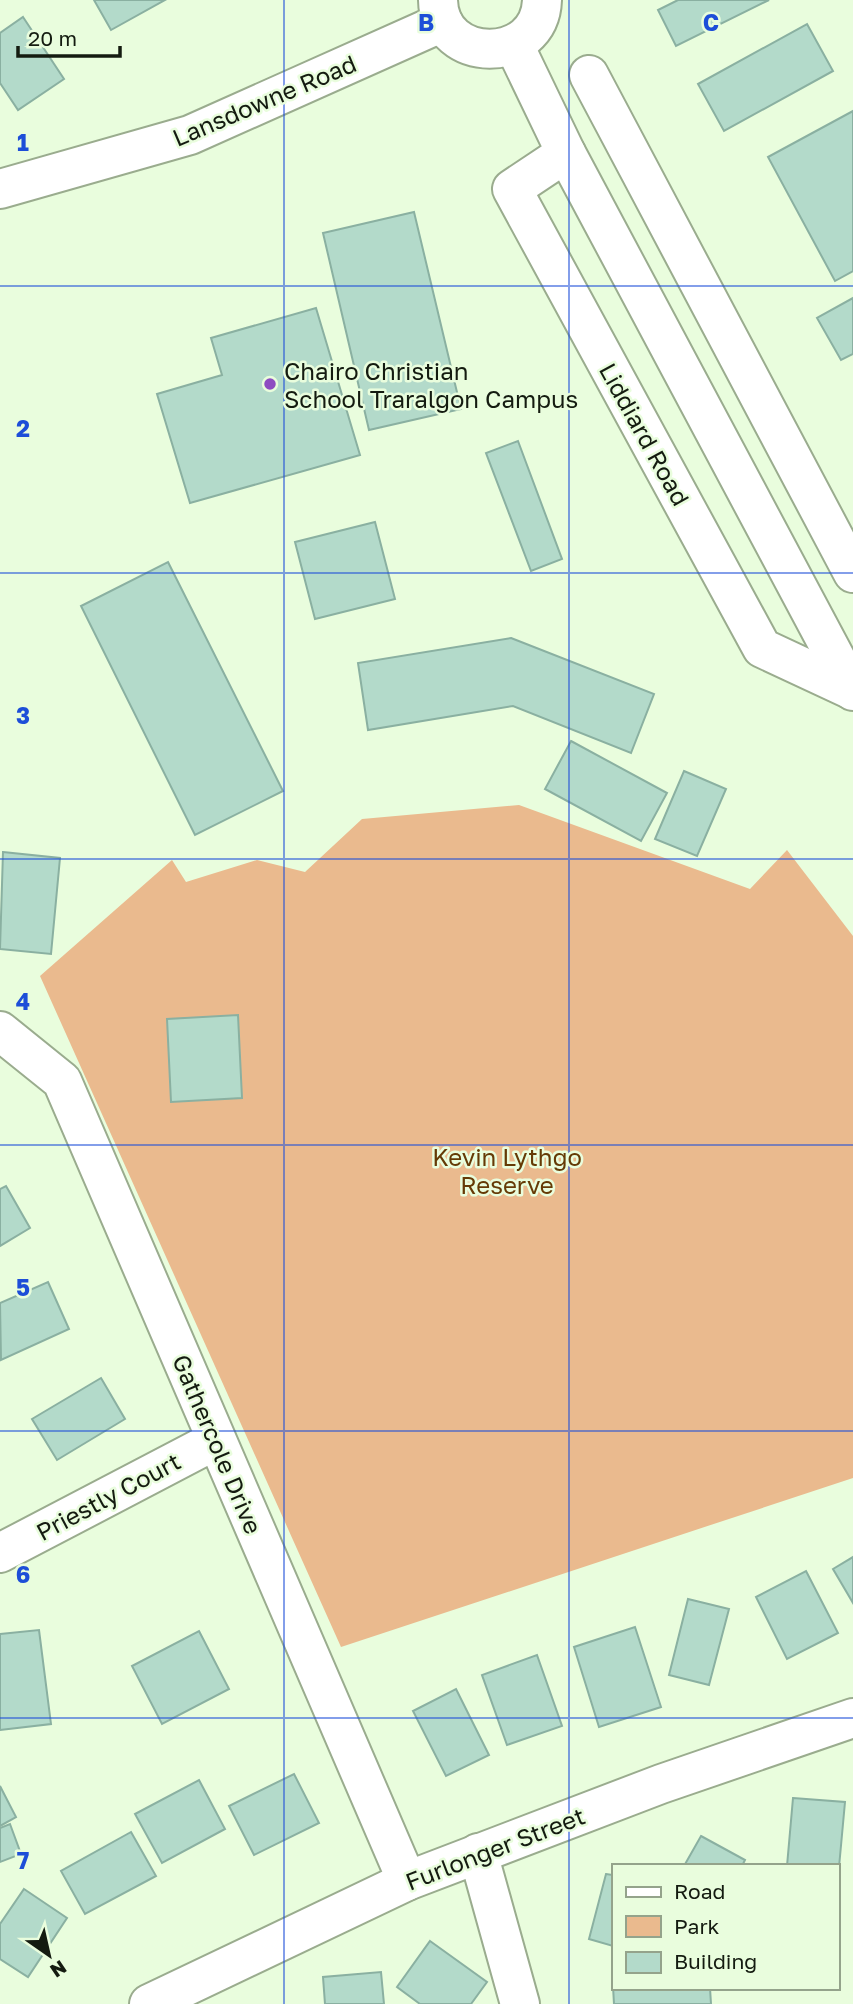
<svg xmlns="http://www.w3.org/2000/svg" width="853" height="2004" font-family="'Golos Text',sans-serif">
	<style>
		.green { fill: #eaba8e }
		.building { fill: #b3daca; stroke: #8ab0a1; stroke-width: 2 }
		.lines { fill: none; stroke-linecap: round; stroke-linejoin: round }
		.minor-casing { stroke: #9aac8e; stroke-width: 42 }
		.minor { stroke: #fff; stroke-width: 38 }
		.grid { fill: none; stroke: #1d4ed8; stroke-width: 2; stroke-opacity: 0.55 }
		.poi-dot { fill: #8e4cc1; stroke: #e9fddd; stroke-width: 2.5 }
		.labels { text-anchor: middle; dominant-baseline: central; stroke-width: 5; stroke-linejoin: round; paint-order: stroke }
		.street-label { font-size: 24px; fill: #141b10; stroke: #e9fddd }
		.poi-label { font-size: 24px; fill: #141b10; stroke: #e9fddd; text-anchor: start }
		.park-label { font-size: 24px; fill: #653a05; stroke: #e9fddd }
		.grid-label { font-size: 23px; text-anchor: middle; font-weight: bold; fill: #1d4ed8; stroke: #e9fddd; stroke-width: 5; stroke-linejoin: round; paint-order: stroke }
	</style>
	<rect width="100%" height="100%" fill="#e9fddd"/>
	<polygon class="green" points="519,805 750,889 787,850 853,936 853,1478 341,1647 40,976 172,860 186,882 257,860 305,872 362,819"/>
	<g class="building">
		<polygon points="94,0 165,0 111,30"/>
		<polygon points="678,0 769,0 676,46 658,10"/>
		<polygon points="23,17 64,79 18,110 0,83 0,33"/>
		<polygon points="807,24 833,71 724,131 698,84"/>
		<polygon points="853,111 853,271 835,281 768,157"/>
		<polygon points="414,212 461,409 369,430 323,233"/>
		<polygon points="853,298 853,354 841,360 817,318"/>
		<polygon points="316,308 360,455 190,503 157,394 222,375 211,338"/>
		<polygon points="518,441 562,559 531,571 486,453"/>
		<polygon points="375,522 395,599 315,619 295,542"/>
		<polygon points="168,562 283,791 195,835 81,606"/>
		<polygon points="511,638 654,694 631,753 513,706 368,730 358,663"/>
		<polygon points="571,741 667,793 641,841 545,789"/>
		<polygon points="684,771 726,789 697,856 655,839"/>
		<polygon points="3,852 60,858 51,954 0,949"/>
		<polygon points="238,1015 242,1098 171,1102 167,1019"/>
		<polygon points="6,1186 30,1228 0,1246 0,1189"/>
		<polygon points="48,1282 69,1329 1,1360 0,1303"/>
		<polygon points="101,1378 125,1419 57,1460 32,1419"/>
		<polygon points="853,1557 853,1603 833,1569"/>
		<polygon points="806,1571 838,1633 787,1659 756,1597"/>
		<polygon points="688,1599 729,1609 709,1685 669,1675"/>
		<polygon points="635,1627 661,1707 599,1727 574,1647"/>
		<polygon points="39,1630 51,1724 0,1730 0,1634"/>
		<polygon points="199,1631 229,1689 162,1724 132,1666"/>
		<polygon points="537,1655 562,1726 507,1745 482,1675"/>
		<polygon points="456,1689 489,1755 446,1776 413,1711"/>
		<polygon points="294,1774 319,1823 254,1855 229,1806"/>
		<polygon points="199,1780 225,1829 162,1863 135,1814"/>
		<polygon points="0,1786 16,1817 0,1826"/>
		<polygon points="793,1798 845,1802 838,1878 837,1866 787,1866"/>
		<polygon points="10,1824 21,1854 0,1862 0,1828"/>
		<polygon points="131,1832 156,1876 85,1914 61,1871"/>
		<polygon points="701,1836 745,1860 742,1866 684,1866"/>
		<polygon points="606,1874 613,1875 613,1946 589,1939"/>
		<polygon points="24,1889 67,1918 28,1977 0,1959 0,1924"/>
		<polygon points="430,1941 487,1982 471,2004 420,2004 397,1987"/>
		<polygon points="612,1968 613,1988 710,1988 711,2004 614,2004"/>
		<polygon points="381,1972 384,2004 325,2004 323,1977"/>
	</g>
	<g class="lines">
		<defs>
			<g id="minor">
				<path d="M438,0C439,65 540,65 542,0"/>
				<polyline points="514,45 566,153 853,691"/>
				<polyline points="589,75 853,573"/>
				<polyline points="566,153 512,189 762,648 852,690"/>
				<polyline points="0,189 190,135 443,22"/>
				<polyline points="0,1031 62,1081 407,1881"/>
				<polyline points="0,1553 216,1440"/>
				<polyline points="478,1853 520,2004"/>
				<polyline points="149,2004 407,1881 661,1784 853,1718"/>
			</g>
		</defs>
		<use href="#minor" class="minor-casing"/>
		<use href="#minor" class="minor"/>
	</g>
	<path class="grid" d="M284,0V2004M569,0V2004M0,286H853M0,573H853M0,859H853M0,1145H853M0,1431H853M0,1718H853"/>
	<circle class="poi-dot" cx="270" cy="384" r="7"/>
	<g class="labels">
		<g class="street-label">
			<text transform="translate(264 100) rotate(-23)">Lansdowne Road</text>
			<text transform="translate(645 434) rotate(61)">Liddiard Road</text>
			<text transform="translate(218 1444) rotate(67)">Gathercole Drive</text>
			<text transform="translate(108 1496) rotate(-28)">Priestly Court</text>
			<text transform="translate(495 1848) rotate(-21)">Furlonger Street</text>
		</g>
		<g class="poi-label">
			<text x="284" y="370">Chairo Christian<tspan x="284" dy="28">School Traralgon Campus</tspan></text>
		</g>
		<g class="park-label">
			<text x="507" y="1156">Kevin Lythgo<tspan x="507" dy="28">Reserve</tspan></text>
		</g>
	</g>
	<g class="grid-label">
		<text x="426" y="31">B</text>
		<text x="711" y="31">C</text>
		<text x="23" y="151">1</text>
		<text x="23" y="437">2</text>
		<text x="23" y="724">3</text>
		<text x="23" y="1010">4</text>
		<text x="23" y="1296">5</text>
		<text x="23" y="1583">6</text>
		<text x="23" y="1869">7</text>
	</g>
	<rect x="612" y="1864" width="228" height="126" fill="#e9fddd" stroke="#94a38b" stroke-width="2"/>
	<rect x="626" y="1887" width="35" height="10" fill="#ffffff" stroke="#94a38b" stroke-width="2"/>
	<text x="674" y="1899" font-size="21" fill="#141b10">Road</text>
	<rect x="626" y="1916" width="35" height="21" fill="#eaba8e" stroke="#94a38b" stroke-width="2"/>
	<text x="674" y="1934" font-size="21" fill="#141b10">Park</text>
	<rect x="626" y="1952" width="35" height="21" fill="#b3daca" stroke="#94a38b" stroke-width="2"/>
	<text x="674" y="1969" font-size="21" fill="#141b10">Building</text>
	<g transform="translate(49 1955) rotate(146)" stroke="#e9fddd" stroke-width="5" paint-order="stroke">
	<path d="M0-5L12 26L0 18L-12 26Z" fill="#141b10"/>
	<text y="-10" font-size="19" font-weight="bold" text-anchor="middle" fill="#141b10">N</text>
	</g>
	<path d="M18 46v10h102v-10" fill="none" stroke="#141b10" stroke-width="3.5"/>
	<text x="28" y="46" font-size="21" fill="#141b10" stroke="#e9fddd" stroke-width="5" paint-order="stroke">20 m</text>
</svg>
